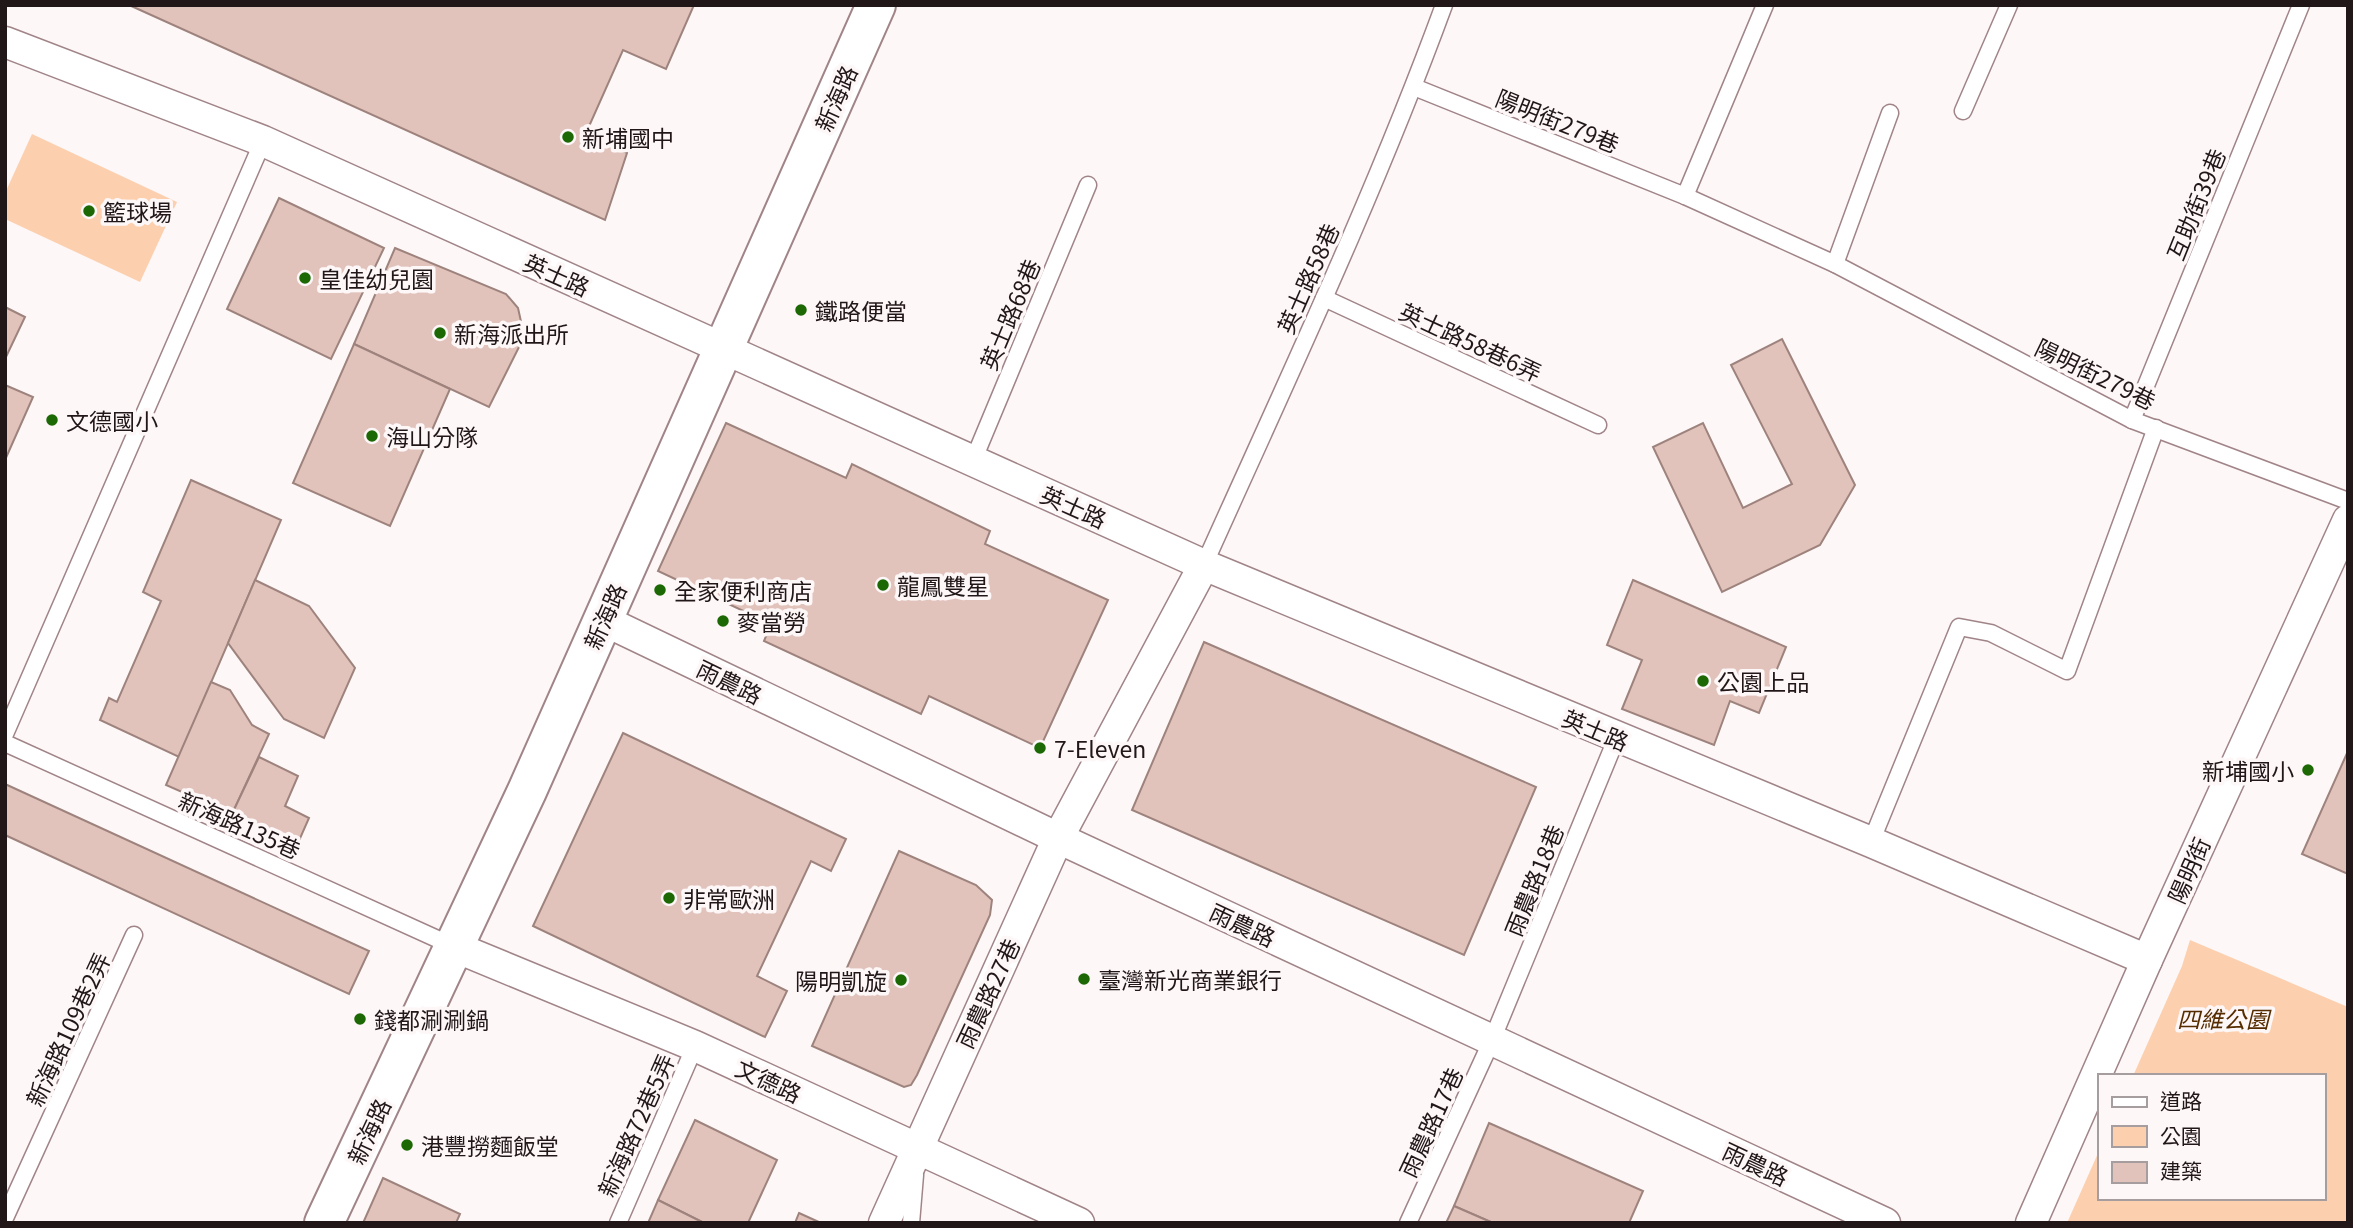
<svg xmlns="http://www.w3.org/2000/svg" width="2353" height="1228" font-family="Georgia,'Noto Sans TC',serif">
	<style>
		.green { fill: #fcd0ae }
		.building { fill: #e1c3bc; stroke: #9e837d; stroke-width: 2 }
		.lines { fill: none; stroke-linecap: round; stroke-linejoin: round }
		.service-casing { stroke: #a08488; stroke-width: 19 }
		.minor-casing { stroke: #a08488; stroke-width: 33 }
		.tertiary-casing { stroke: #a08488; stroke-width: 42 }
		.service { stroke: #fff; stroke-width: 16 }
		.minor { stroke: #fff; stroke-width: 30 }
		.tertiary { stroke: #fff; stroke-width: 38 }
		.poi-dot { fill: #1c6805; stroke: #fdf7f8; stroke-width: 2.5 }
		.labels { text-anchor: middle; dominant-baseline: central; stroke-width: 7; stroke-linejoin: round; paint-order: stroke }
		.street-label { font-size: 23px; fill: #211718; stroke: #fdf7f8 }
		.poi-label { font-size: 23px; fill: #211718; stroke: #fdf7f8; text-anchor: start }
		.park-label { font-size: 23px; font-style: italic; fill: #562d00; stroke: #fdf7f8 }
	</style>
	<rect width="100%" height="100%" fill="#fdf7f8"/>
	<g class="green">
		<polygon points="32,134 177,202 140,282 5,219 5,193"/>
		<polygon points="2190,940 2348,1007 2348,1223 2067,1223 2099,1151 2099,1198 2323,1198 2323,1076 2133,1076 2182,966"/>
	</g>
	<g class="building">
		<polygon points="129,5 694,5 666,69 623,50 586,133 627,153 605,220"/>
		<polygon points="279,198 384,248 331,359 227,309"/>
		<polygon points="395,248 506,294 518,308 522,326 522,341 489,407 354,344"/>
		<polygon points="5,307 25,317 5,359"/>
		<polygon points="1782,339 1855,485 1820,545 1722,592 1653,447 1703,423 1743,508 1792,484 1731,365"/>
		<polygon points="354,344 450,389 390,526 293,483"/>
		<polygon points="5,385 33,397 5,460"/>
		<polygon points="726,423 846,478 852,464 990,531 985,544 1108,600 1040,748 929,696 921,714 764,641 771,624 658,571"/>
		<polygon points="191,480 281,520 179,757 100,720 109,698 117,702 161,601 143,592"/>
		<polygon points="255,580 309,606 355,668 324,738 284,719 228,643"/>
		<polygon points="1633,580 1786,647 1759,713 1730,701 1714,745 1622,709 1642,660 1607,645"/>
		<polygon points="1204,642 1536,787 1464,955 1132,810"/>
		<polygon points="211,682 230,690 252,725 269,734 232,814 166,785"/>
		<polygon points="623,733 846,839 831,871 811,861 757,976 787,991 765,1037 533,926"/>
		<polygon points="2348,751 2348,874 2302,854"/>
		<polygon points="259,757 298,776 285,806 309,818 298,843 232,814"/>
		<polygon points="5,784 369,951 349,994 5,835"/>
		<polygon points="899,851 976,885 992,900 990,915 917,1075 911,1085 904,1087 812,1046"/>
		<polygon points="695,1120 777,1160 748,1223 704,1223 658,1200"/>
		<polygon points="1489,1123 1643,1191 1629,1223 1493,1223 1454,1206"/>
		<polygon points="383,1178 460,1214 456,1223 363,1223"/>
		<polygon points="658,1200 704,1223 648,1223"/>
		<polygon points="1454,1206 1493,1223 1446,1223"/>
		<polygon points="799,1213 821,1223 795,1223"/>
	</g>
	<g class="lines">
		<defs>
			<g id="service">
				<polyline points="1414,87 1685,196 1835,264 2132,420 2348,501"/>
				<polyline points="1963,111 2009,5"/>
				<polyline points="1685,196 1765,5"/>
				<polyline points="1835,264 1890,113"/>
				<polyline points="1324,298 1598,425"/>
				<polyline points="2132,420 2301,5"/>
				<polyline points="973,461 1088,185"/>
				<path d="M1204,565C1287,380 1374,196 1444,5"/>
				<polyline points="5,734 263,141"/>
				<polyline points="5,743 455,947"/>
				<polyline points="1871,842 1959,627 1991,633 2067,671 2156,428"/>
				<polyline points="5,1218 134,935"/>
				<polyline points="618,1223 695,1046"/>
				<polyline points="911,1223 915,1175"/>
				<polyline points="1408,1223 1492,1040 1617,737"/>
			</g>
			<g id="minor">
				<polyline points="5,42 263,141 1204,565 1871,842 2147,960"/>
				<polyline points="603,620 1058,838 1885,1223"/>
				<polyline points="455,947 695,1046 1079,1223"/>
				<polyline points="884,1223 1058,838 1204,565"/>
				<polyline points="2031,1223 2147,960 2348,520"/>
			</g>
			<polyline id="tertiary" points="324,1223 527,791 876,5"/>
		</defs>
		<use href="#service" class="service-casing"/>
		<use href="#minor" class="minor-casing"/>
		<use href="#tertiary" class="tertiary-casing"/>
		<use href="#service" class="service"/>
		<use href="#minor" class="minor"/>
		<use href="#tertiary" class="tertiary"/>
	</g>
	<g class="poi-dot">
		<circle cx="568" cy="137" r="7"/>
		<circle cx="89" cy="211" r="7"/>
		<circle cx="305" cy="278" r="7"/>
		<circle cx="801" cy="310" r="7"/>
		<circle cx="440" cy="333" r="7"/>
		<circle cx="52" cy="420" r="7"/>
		<circle cx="372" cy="436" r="7"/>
		<circle cx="883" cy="585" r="7"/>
		<circle cx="660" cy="590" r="7"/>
		<circle cx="723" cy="621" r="7"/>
		<circle cx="1703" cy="681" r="7"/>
		<circle cx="1040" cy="748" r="7"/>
		<circle cx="2308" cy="770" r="7"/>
		<circle cx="669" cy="898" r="7"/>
		<circle cx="1084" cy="979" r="7"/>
		<circle cx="901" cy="980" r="7"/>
		<circle cx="360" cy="1019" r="7"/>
		<circle cx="407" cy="1145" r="7"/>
	</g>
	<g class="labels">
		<g class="street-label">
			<text transform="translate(835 98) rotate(-66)">新海路</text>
			<text transform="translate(1558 120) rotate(22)">陽明街279巷</text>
			<text transform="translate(2195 204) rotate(-68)">互助街39巷</text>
			<text transform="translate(557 274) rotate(24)">英士路</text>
			<text transform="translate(1307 278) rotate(-66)">英士路58巷</text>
			<text transform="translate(1009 314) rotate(-67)">英士路68巷</text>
			<text transform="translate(1471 341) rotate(25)">英士路58巷6弄</text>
			<text transform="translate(2096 373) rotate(26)">陽明街279巷</text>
			<text transform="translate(1074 506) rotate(24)">英士路</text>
			<text transform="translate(604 616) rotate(-66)">新海路</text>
			<text transform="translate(730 681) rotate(26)">雨農路</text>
			<text transform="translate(1596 729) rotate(23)">英士路</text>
			<text transform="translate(240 824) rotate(24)">新海路135巷</text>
			<text transform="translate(2188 870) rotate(-66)">陽明街</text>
			<text transform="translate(1533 880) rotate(-68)">雨農路18巷</text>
			<text transform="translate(1243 924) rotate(25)">雨農路</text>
			<text transform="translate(987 993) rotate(-65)">雨農路27巷</text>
			<text transform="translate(67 1029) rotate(-65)">新海路109巷2弄</text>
			<text transform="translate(769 1080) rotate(25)">文德路</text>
			<text transform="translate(1430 1122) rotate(-65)">雨農路17巷</text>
			<text transform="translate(635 1125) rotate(-66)">新海路72巷5弄</text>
			<text transform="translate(368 1131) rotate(-65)">新海路</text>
			<text transform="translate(1756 1163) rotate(25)">雨農路</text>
		</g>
		<g class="poi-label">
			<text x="582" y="137">新埔國中</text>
			<text x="103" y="211">籃球場</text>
			<text x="319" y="278">皇佳幼兒園</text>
			<text x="815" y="310">鐵路便當</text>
			<text x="454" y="333">新海派出所</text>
			<text x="66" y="420">文德國小</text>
			<text x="386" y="436">海山分隊</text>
			<text x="897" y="585">龍鳳雙星</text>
			<text x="674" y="590">全家便利商店</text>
			<text x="737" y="621">麥當勞</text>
			<text x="1717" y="681">公園上品</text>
			<text x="1054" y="748">7-Eleven</text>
			<text x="2294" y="770" text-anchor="end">新埔國小</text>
			<text x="683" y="898">非常歐洲</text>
			<text x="1098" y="979">臺灣新光商業銀行</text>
			<text x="887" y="980" text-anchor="end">陽明凱旋</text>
			<text x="374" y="1019">錢都涮涮鍋</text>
			<text x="421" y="1145">港豐撈麵飯堂</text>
		</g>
		<g class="park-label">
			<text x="2223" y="1018">四維公園</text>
		</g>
	</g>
	<rect width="2353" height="1228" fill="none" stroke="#211718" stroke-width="14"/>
	<rect x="2098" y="1074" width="228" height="126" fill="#fdf7f8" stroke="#a59d9e" stroke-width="2"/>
	<rect x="2112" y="1097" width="35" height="10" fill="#ffffff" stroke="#a59d9e" stroke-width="2"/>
	<text x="2160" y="1109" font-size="21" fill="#211718">道路</text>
	<rect x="2112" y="1126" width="35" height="21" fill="#fcd0ae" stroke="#a59d9e" stroke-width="2"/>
	<text x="2160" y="1144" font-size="21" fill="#211718">公園</text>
	<rect x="2112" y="1162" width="35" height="21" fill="#e1c3bc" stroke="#a59d9e" stroke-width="2"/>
	<text x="2160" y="1179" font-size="21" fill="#211718">建築</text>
</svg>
